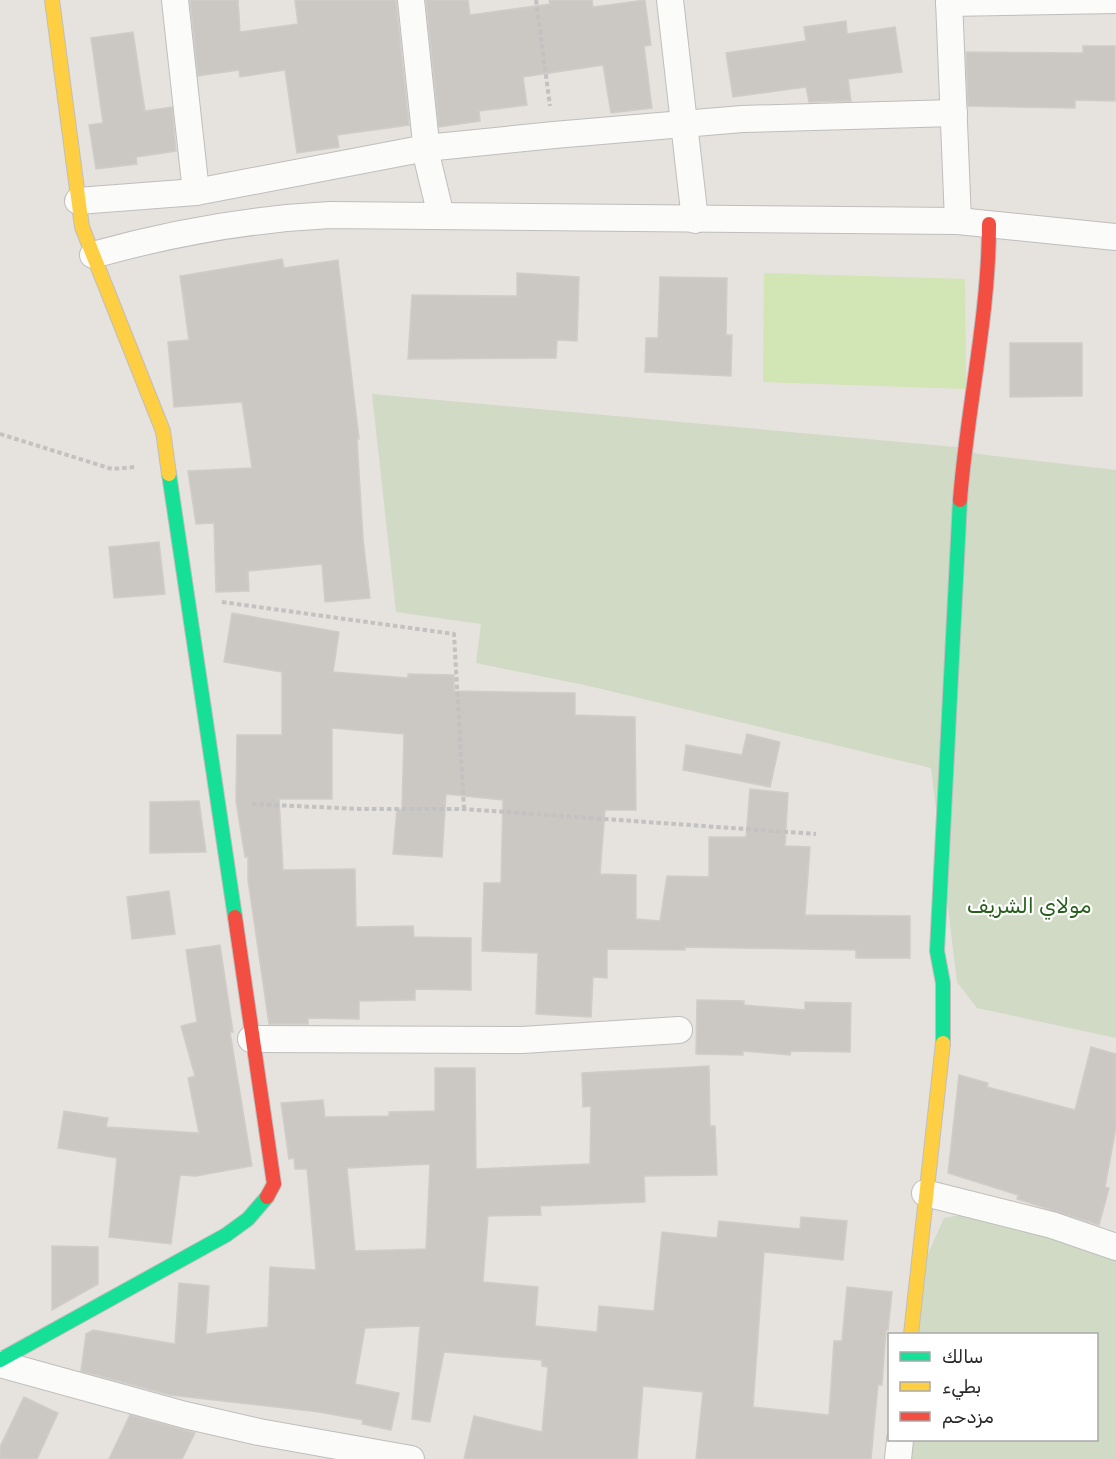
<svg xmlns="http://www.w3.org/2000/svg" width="1116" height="1459" font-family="Rubik,Cairo,sans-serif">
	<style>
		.cemetery { fill: #d1dac4 }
		.pitch { fill: #d2e5b4 }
		.building { fill: #cbc8c4; stroke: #d0cdc9; stroke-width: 1.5; fill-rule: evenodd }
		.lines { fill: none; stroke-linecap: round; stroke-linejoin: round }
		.street-casing { stroke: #bfbebe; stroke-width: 28 }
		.fast-casing { stroke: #bfbebe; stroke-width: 16 }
		.slow-casing { stroke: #bfbebe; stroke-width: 16 }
		.jam-casing { stroke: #bfbebe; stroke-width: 16 }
		.path { stroke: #c2c2c2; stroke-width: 4; stroke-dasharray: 4.5 3; stroke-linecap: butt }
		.street { stroke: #fbfbfa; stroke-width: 26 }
		.fast { stroke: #16e098; stroke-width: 14 }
		.slow { stroke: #ffcf43; stroke-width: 14 }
		.jam { stroke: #f24e42; stroke-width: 14 }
		.labels { text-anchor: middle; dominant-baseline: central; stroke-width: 4.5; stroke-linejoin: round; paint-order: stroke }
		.park-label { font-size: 21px; fill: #28601b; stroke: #fff }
	</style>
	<rect width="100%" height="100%" fill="#e6e2dd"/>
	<g class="cemetery">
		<polygon points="372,394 956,447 978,454 1116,470 1116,1038 977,1008 957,982 931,768 589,686 476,663 481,624 396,612"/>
		<polygon points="973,1213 1116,1257 1116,1459 906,1459 907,1440 1096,1440 1096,1334 916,1334 923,1265 944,1218"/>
	</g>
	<polygon class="pitch" points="764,273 965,279 966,389 763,382"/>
	<g class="building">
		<polygon points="190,0 238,0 240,32 298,24 295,0 396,0 409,125 337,135 339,147 297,153 285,70 240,77 239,70 198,76"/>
		<polygon points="426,0 468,0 470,15 550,4 549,0 592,0 593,7 645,0 651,45 644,46 652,108 611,113 603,65 523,77 527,105 479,111 480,121 439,127"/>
		<polygon points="846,21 847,34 895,27 902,72 848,79 851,101 809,102 806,87 733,97 726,53 806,41 804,27"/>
		<polygon points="133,32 145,111 172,107 176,151 136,157 137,164 96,169 89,125 103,123 91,38"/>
		<polygon points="1083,46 1115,46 1115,101 1075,100 1075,108 968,106 966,52 1083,53"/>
		<polygon points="282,259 284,268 338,260 359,439 357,439 363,539 370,598 325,602 322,564 248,571 249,591 216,592 214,523 196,524 188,471 252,468 242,402 174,407 168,342 189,340 180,276"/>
		<polygon points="517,273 579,277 577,341 557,340 556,358 408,359 412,295 517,296"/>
		<polygon points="660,277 727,278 726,335 732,335 731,376 645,372 646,338 658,338"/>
		<polygon points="1010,343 1082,343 1082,396 1010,397"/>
		<polygon points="159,542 165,594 114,598 109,547"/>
		<polygon points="232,613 339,632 333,672 408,678 408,674 454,675 454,691 575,693 575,715 635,717 636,810 605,810 600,874 636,875 636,919 660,921 667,876 709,877 709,837 746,837 750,789 788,793 785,846 810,847 805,915 910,916 910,958 856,958 856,950 685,947 685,950 607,949 607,978 593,977 591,1017 536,1014 538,953 482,951 484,883 501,883 503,800 446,794 442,857 393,854 397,809 402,810 404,734 332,728 332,799 279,799 283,870 355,869 356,927 413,926 414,937 471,938 471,990 415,989 415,1000 359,1001 359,1019 308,1018 308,1024 269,1024 248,880 248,857 245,857 236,801 237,735 282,735 282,672 224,662"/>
		<polygon points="747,734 780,742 770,787 683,770 686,745 742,755"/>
		<polygon points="199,801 206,852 150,853 150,802"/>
		<polygon points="169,891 175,934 132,939 127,897"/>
		<polygon points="220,945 233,1032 230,1032 252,1166 196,1176 180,1175 171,1244 109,1237 117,1158 58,1148 64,1111 108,1118 106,1127 199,1133 188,1078 195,1076 181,1026 197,1022 186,950"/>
		<polygon points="697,1000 744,1001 744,1005 805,1010 805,1002 851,1003 850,1052 791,1051 790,1055 743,1051 743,1055 696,1054"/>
		<polygon points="1091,1047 1116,1054 1116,1127 1105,1187 1109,1188 1099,1225 1017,1199 1018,1195 948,1173 959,1075 988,1083 987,1087 1075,1110"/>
		<path d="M709,1066L710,1126H715L717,1175L644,1176L645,1202L540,1206L541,1215L488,1216L483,1282L538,1287L535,1326L597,1332L599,1306L654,1311L662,1232L717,1238L719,1221L800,1229L801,1217L847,1221L843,1260L764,1252L753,1407L829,1415L834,1341H842L847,1287L892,1292L888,1330H886L882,1385H878L871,1459H696L703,1392L643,1386L637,1459H464L474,1416L542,1432L548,1367L542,1366V1360L444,1352L430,1422L412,1419L420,1326L365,1328L355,1384L399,1393L391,1430L362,1424L363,1420L319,1412L170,1395L81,1371L86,1334L93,1330L175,1344L179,1283L209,1286L206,1334L268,1327L270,1267L316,1270L307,1169H295L294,1158L289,1159L281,1103L323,1100L325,1117L389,1116V1112L435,1111V1068H475L476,1169L590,1164L591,1106L583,1107L582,1073ZM430,1164L426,1249L355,1251L347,1168Z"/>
		<polygon points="52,1246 98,1247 98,1284 52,1310"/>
		<polygon points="24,1397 58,1413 37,1459 0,1459 0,1447"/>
		<polygon points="130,1415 195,1433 182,1459 109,1459"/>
	</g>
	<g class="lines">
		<defs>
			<g id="street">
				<polyline points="175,0 196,192"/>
				<polyline points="411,0 428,162 441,216"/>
				<polyline points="670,0 695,220"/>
				<polyline points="949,0 958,221"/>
				<polyline points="949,3 1116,0"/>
				<polyline points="78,201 196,192 426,148 554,135 742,119 954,113"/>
				<path d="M93,255C171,233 249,219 330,215L958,221L1116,237"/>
				<polyline points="251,1039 522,1040 679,1030"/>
				<polyline points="925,1193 1052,1225 1116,1247"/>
				<polyline points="0,1364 185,1415 259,1432 411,1459"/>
				<polyline points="898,1459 900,1440"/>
			</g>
			<g id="fast">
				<polyline points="169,474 235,917"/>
				<polyline points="943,1043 943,983 937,951 960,500"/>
				<polyline points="0,1360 226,1235 248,1219 267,1197"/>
			</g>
			<g id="slow">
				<polyline points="52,0 82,227 163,431 169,474"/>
				<polyline points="911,1334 943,1043"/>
			</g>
			<g id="jam">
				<path d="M960,500C967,408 989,317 989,224"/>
				<polyline points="235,917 274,1184 267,1197"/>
			</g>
		</defs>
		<use href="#street" class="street-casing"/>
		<use href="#fast" class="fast-casing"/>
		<use href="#slow" class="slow-casing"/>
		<use href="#jam" class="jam-casing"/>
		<g class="path">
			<polyline points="536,0 550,106"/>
			<polyline points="0,434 112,469 135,467"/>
			<polyline points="222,602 454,634 464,809"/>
			<polyline points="252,804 360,809 464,809 816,834"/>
		</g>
		<use href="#street" class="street"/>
		<use href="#fast" class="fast"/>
		<use href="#slow" class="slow"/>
		<use href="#jam" class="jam"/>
	</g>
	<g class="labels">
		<g class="park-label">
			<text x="1029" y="905">مولاي الشريف</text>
		</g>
	</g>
	<rect x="888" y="1333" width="210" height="108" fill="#ffffff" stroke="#a9a9a9" stroke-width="1.5"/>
	<rect x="900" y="1352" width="30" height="9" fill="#16e098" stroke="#a9a9a9" stroke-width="1.5"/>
	<text x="942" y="1363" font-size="18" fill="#272727">سالك</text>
	<rect x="900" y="1382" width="30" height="9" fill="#ffcf43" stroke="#a9a9a9" stroke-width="1.5"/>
	<text x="942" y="1393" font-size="18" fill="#272727">بطيء</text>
	<rect x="900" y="1412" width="30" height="9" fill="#f24e42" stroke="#a9a9a9" stroke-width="1.5"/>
	<text x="942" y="1423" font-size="18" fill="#272727">مزدحم</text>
</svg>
